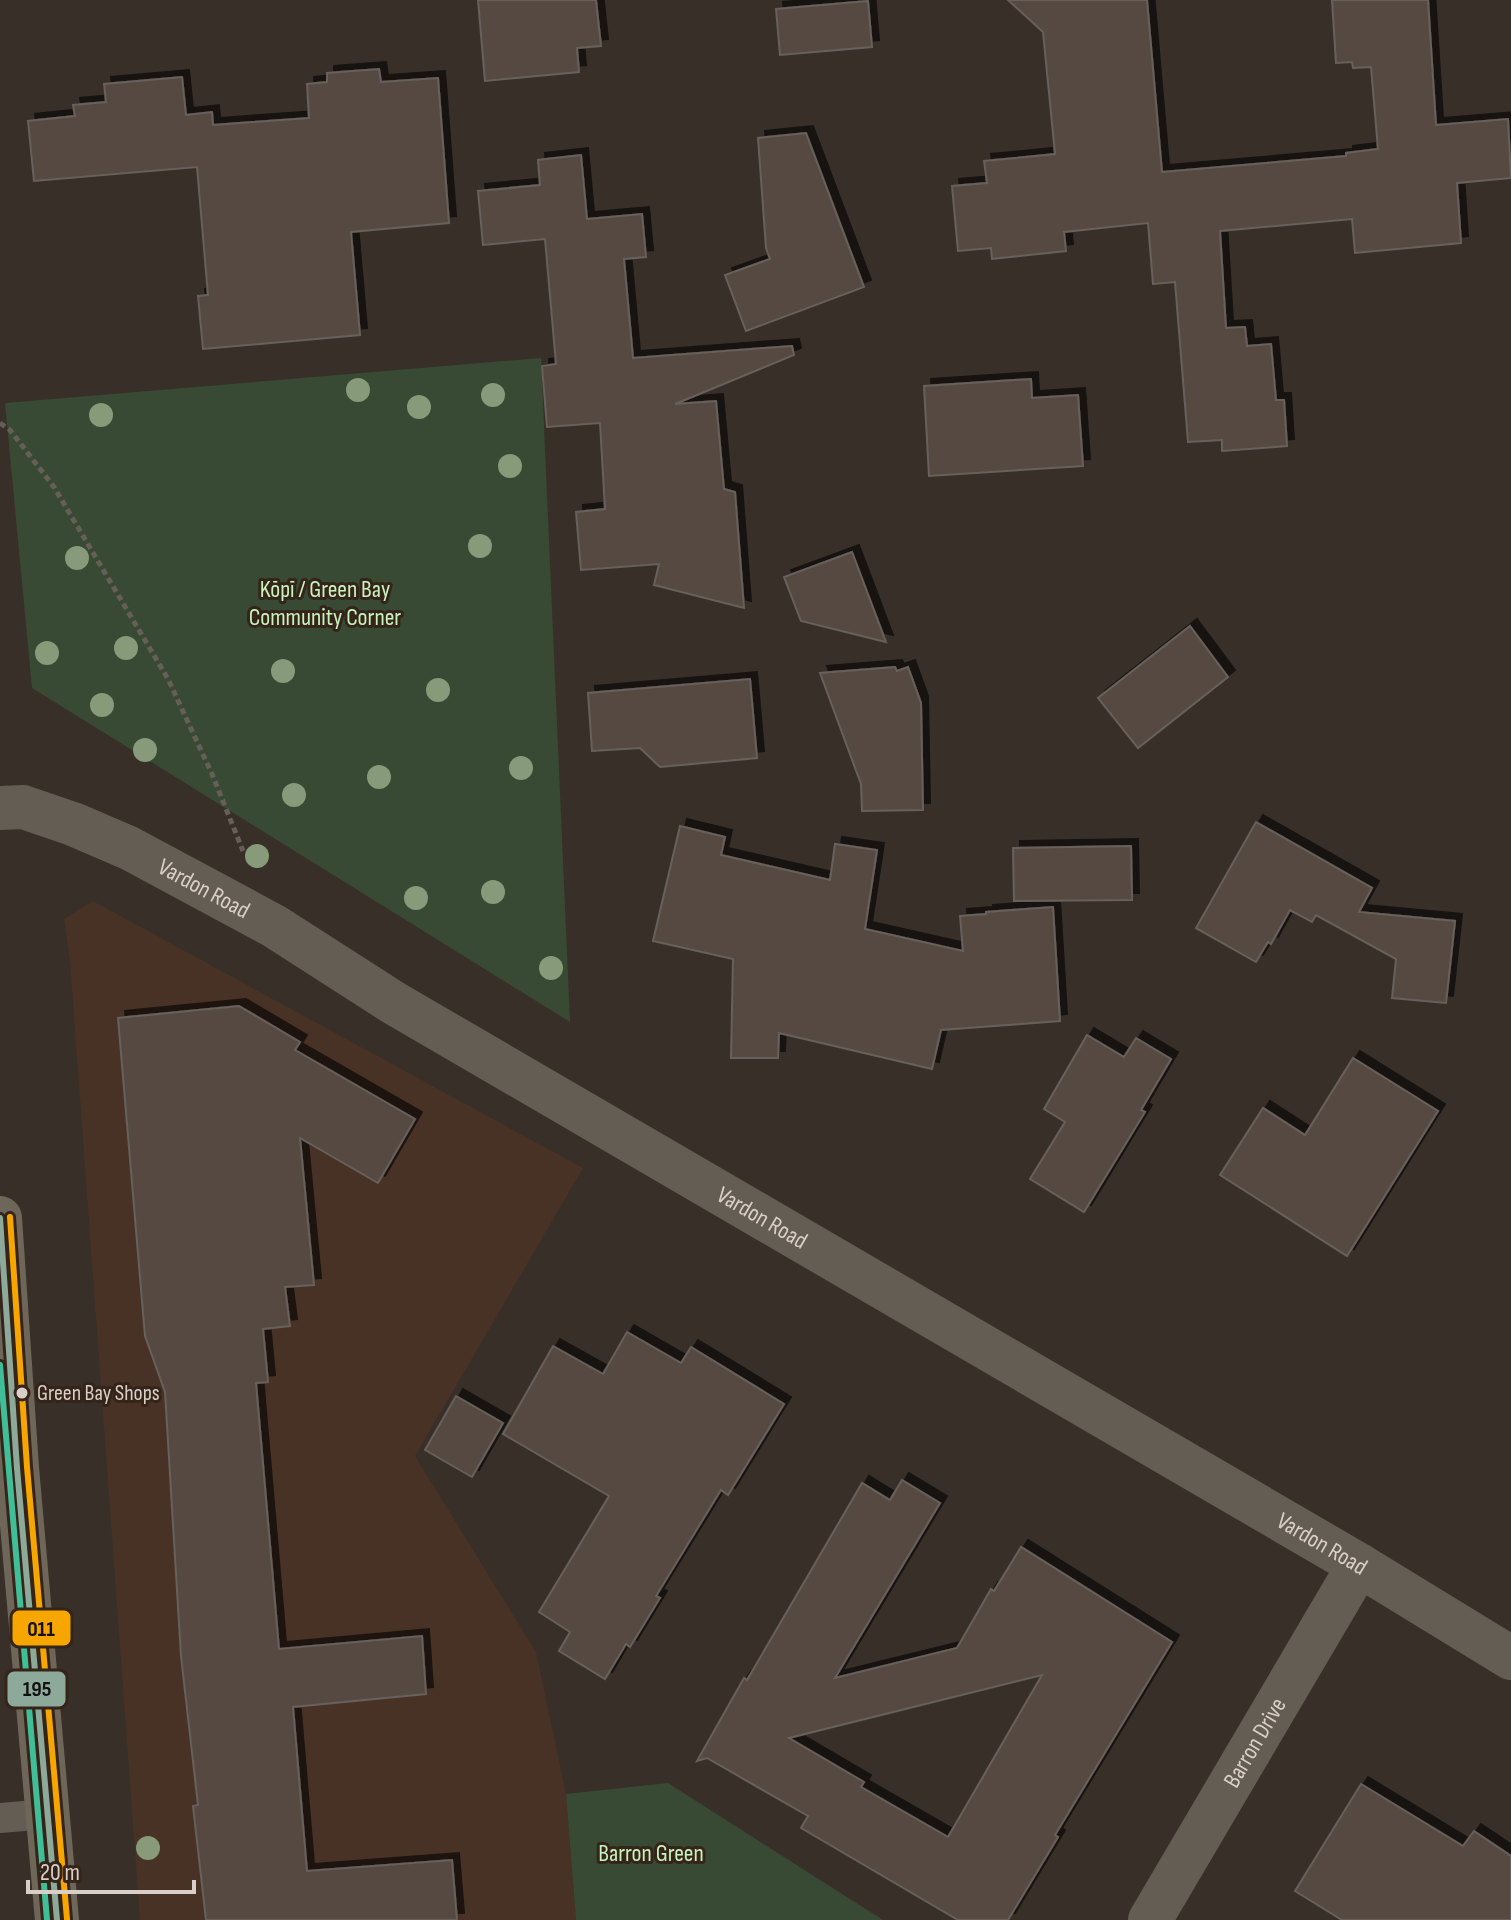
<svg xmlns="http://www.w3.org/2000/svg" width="1511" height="1920" font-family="'Sofia Sans Condensed',sans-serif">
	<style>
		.built { fill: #483225 }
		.green { fill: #384a33 }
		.building { fill: #544a43; stroke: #68605b; stroke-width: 2; fill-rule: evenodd; filter: url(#shadow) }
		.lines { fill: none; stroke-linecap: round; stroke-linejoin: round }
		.path { stroke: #665f58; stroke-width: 5; stroke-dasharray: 6 4; stroke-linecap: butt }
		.lane { stroke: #645d53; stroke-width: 30 }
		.street { stroke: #645d53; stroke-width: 44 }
		.secondary { stroke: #6e6659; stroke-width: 44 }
		.bus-1-casing { stroke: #342419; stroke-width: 12 }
		.bus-2-casing { stroke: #342419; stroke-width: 12 }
		.bus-3-casing { stroke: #342419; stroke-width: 12 }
		.bus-1 { stroke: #8da99a; stroke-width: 6 }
		.bus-2 { stroke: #3fbe98; stroke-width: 6 }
		.bus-3 { stroke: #f7a600; stroke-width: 6 }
		.tree { fill: #879b7a }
		.bus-dot { fill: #dacfc8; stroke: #342419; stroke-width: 3 }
		.labels { text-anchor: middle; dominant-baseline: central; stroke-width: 6; stroke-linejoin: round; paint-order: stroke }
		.bus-label { font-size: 22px; fill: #dacfc8; stroke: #342419; text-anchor: start }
		.park-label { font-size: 24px; fill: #c7f3bd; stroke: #342419 }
		.street-label { font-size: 24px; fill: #dacfc8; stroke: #342419 }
		.line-badge { stroke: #342419; stroke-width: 3 }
		.pale-badge-label { font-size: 22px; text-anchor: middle; font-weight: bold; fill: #111 }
	</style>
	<defs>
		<filter id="shadow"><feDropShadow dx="7" dy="-7" stdDeviation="0" flood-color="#0009"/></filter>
	</defs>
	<rect width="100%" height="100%" fill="#382f29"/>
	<polygon class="built" points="93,901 583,1168 415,1456 536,1652 566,1794 576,1920 140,1920 70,961 64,919"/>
	<g class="green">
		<polygon points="541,358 570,1022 32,688 5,403"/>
		<polygon points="668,1783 883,1920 576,1920 566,1794"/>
	</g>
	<g class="building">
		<polygon points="478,0 596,0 601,46 577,48 579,72 485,81"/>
		<polygon points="1008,0 1147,0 1162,172 1346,156 1346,153 1378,149 1371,67 1353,68 1352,62 1336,63 1332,0 1428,0 1436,125 1508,119 1511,178 1457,183 1461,243 1355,253 1352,219 1220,231 1226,328 1245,327 1247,346 1271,344 1276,400 1284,400 1287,446 1222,451 1222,440 1188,442 1175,282 1153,284 1148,223 1064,232 1066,251 992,259 991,248 958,251 952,186 987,183 984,161 1055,154 1043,32"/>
		<polygon points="868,1 872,47 780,55 776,9"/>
		<polygon points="379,69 381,82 438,78 449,223 351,232 360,335 203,349 198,296 208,295 197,167 34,181 28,121 75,116 73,105 106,102 104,84 182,77 186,115 212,112 213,125 309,118 307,84 327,82 327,73"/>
		<polygon points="806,133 864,287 746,331 725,275 770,259 766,248 758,138"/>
		<polygon points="581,155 587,219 642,214 646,257 624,259 633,358 792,346 794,355 675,404 716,401 724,489 735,492 744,608 654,585 659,564 581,570 576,512 605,509 600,423 547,427 542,366 556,364 545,239 483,245 478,191 540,185 538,160"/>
		<polygon points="1031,379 1032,398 1078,395 1083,466 929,476 924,386"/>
		<polygon points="852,552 886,642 801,621 784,577"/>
		<polygon points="1190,626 1228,677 1138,748 1098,698"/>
		<polygon points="895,667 897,671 908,667 921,703 923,810 862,811 861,784 820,673"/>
		<polygon points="750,679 757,758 660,767 640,748 592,751 588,693"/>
		<polygon points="1256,822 1372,888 1359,912 1455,921 1446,1003 1392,998 1396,959 1316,915 1312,922 1290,910 1271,944 1268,942 1256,962 1196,928"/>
		<polygon points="680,826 725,837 721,855 830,880 835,844 877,850 865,929 963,951 960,916 986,914 986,912 1053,907 1060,1021 941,1030 932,1069 779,1033 778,1058 731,1058 733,959 653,941"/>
		<polygon points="1131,846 1132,900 1014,901 1013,848"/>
		<polygon points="239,1006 300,1042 295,1050 415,1119 378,1183 300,1138 314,1285 285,1287 290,1326 263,1329 268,1382 256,1383 279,1649 422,1636 426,1694 293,1707 307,1871 452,1860 457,1920 206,1920 193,1806 198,1805 181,1656 165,1392 145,1336 118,1018"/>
		<polygon points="1087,1035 1124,1057 1136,1038 1171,1059 1141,1110 1145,1112 1084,1212 1030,1179 1065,1122 1044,1109"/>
		<polygon points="1353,1058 1438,1111 1347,1256 1220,1175 1263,1108 1305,1135"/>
		<polygon points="627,1332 681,1363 691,1347 784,1404 728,1495 721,1490 656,1596 660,1598 630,1647 626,1644 605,1679 559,1651 570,1632 539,1612 609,1496 503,1434 553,1346 603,1374"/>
		<polygon points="456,1396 503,1423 472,1477 425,1450"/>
		<path d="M902,1480L940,1503L835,1678L957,1648L991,1589L994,1591L1021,1547L1172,1642L1055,1835L1058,1837L1008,1920H958L801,1828L808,1816L707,1758L697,1761L744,1678L747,1680L862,1483L890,1500ZM1042,1675L948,1837L861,1787L864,1782L789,1738Z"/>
		<polygon points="1361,1784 1463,1846 1474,1831 1511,1856 1511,1920 1342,1920 1295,1891"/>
	</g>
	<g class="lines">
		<polyline class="path" points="0,423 10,430 54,487 168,679 212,774 243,851"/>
		<polyline class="lane" points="0,1818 47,1814"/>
		<g class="street">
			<path id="s1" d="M0,808L23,807L73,824L129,848L274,926L394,1003L1359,1565L1511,1658"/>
			<path id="s2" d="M1150,1920L1359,1565"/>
		</g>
		<polyline class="secondary" points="0,1218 17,1468 57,1920"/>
		<defs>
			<polyline id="bus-1" points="0,1218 17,1468 57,1920"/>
			<polyline id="bus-2" points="0,1365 47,1920"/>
			<polyline id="bus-3" points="10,1217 27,1467 67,1919"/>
		</defs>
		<use href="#bus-1" class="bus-1-casing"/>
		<use href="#bus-2" class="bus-2-casing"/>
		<use href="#bus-3" class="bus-3-casing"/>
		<use href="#bus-1" class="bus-1"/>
		<use href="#bus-2" class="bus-2"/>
		<use href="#bus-3" class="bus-3"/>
	</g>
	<g class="tree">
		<circle cx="358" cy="390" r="12"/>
		<circle cx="493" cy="395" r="12"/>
		<circle cx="419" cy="407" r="12"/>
		<circle cx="101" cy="415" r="12"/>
		<circle cx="510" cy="466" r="12"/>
		<circle cx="480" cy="546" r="12"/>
		<circle cx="77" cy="558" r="12"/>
		<circle cx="126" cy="648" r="12"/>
		<circle cx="47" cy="653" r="12"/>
		<circle cx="283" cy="671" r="12"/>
		<circle cx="438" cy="690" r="12"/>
		<circle cx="102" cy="705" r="12"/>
		<circle cx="145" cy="750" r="12"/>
		<circle cx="521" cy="768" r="12"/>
		<circle cx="379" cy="777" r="12"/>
		<circle cx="294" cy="795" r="12"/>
		<circle cx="257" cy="856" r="12"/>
		<circle cx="493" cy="892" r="12"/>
		<circle cx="416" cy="898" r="12"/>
		<circle cx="551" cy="968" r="12"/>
		<circle cx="148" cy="1848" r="12"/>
	</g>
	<circle class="bus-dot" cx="22" cy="1393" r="7"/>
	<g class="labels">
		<g class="bus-label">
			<text x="37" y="1393">Green Bay Shops</text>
		</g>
		<g class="park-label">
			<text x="325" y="589">Kōpī / Green Bay<tspan x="325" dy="28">Community Corner</tspan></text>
			<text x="651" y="1853">Barron Green</text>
		</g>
		<g class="street-label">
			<text stroke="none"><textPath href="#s1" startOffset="222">Vardon Road</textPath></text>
			<text stroke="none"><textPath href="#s1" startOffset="870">Vardon Road</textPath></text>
			<text stroke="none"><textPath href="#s1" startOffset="1518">Vardon Road</textPath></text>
			<text stroke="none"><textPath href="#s2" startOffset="206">Barron Drive</textPath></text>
		</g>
	</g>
	<g class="line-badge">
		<rect x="11" y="1609" width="61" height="38" rx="8" fill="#f7a600"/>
		<rect x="6" y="1670" width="61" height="38" rx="8" fill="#8da99a"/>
	</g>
	<g class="pale-badge-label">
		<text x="41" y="1636">011</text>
		<text x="37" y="1696">195</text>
	</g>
	<path d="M28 1880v12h166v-12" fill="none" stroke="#dacfc8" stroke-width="4"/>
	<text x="40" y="1880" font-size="24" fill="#dacfc8" stroke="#342419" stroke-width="6" paint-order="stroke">20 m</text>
</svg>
